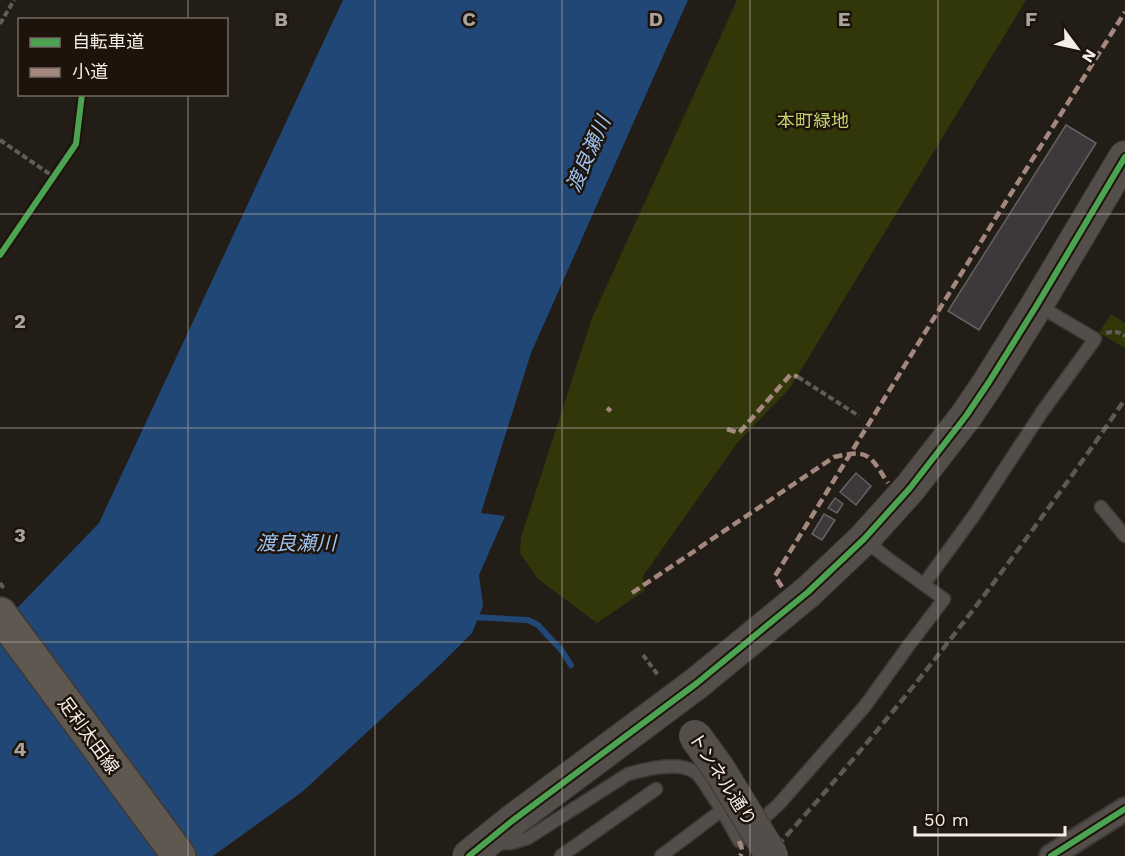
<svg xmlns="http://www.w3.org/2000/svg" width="1125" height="856" font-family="'Work Sans','Noto Sans JP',sans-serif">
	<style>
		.green { fill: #313708 }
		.water { fill: #214776 }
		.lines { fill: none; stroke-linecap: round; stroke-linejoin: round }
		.stream { stroke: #214776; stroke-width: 6 }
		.building { fill: #3d393a; stroke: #666162; stroke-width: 1.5 }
		.lane-casing { stroke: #3e3836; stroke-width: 15 }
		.street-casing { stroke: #3e3836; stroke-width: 26 }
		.secondary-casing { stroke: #3e3836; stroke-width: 34 }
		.primary-casing { stroke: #3e3836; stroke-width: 36 }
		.path { stroke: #5f5c59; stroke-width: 4; stroke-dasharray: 6 3; stroke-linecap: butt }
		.lane { stroke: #534e4a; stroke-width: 12 }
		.street { stroke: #534e4a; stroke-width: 22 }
		.secondary { stroke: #534e4a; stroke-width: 32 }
		.primary { stroke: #5e5850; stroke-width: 33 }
		.rail { stroke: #5d5854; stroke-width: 4.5; stroke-dasharray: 9 4.5; stroke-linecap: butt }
		.secondary-bridge-casing { stroke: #3e3836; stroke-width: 34; stroke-linecap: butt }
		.secondary-bridge { stroke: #534e4a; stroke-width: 32 }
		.quiet { stroke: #a5887d; stroke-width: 4.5; stroke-dasharray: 9 4.5; stroke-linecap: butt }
		.cycleway-casing { stroke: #1d130b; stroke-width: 10 }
		.cycleway { stroke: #4ca352; stroke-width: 6 }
		.grid { fill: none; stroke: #aba49e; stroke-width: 1.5; stroke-opacity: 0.55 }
		.labels { text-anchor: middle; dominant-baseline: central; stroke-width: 5; stroke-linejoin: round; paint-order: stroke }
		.park-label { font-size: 18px; fill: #c0d36c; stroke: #1d130b }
		.street-label { font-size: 18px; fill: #f4ece6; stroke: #1d130b }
		.water-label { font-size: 20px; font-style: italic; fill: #9ec2f1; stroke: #1d130b }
		.grid-label { font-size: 20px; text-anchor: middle; font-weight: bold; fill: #aba49e; stroke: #1d130b; stroke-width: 5; stroke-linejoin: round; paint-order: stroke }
	</style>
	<rect width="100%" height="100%" fill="#231d18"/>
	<g class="green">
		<polygon points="737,0 1026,0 790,388 738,442 643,576 644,591 597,623 538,579 520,553 521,537 592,318"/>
		<polygon points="1111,314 1125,323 1125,348 1099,333"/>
	</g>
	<polygon class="water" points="343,0 688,0 531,353 481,513 505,516 479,575 483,606 472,633 438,667 302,792 213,856 0,856 0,626 99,523"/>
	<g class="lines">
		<polyline class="stream" points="472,617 528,620 538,625 562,651 571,665"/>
	</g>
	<g class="building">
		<polygon points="1066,125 1096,143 979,330 948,311"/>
		<polygon points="856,473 871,486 856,505 840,492"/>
		<polygon points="835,498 843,504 837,513 828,508"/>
		<polygon points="824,514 835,520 822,540 812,534"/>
	</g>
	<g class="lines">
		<defs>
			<g id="lane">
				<polyline points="1101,507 1125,536"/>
				<polyline points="924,584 975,514 1042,412 1095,339 1039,306"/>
				<path d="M494,844L511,843L528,838L628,774C646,769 680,760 696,773C702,778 706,786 710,792C721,808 730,824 739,841L779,804L865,706L909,645L944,599L887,558L865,540"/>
				<polyline points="561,856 656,789"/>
				<polyline points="661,856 722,810"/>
			</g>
			<polyline id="street" points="1051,856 1125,809"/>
			<polyline id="secondary" points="469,856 512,821 697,683 808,592 864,539 910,488 966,416 989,382 1037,305 1125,157"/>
			<polyline id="primary" points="0,614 179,856"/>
		</defs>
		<use href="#lane" class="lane-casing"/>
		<use href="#street" class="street-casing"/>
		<use href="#secondary" class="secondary-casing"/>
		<use href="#primary" class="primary-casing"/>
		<g class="path">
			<polyline points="0,24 14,0"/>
			<polyline points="0,140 54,177"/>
			<path d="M1106,333C1114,331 1118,331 1125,336"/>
			<polyline points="798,377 859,416"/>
			<polyline points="0,583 5,590"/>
			<polyline points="643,655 658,675"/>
		</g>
		<use href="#lane" class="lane"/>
		<use href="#street" class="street"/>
		<use href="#secondary" class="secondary"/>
		<use href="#primary" class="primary"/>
		<path class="rail" d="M768,856C862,753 949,645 1031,532C1063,488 1095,444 1125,399"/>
		<defs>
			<polyline id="secondary-bridge" points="695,736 719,769 772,856"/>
		</defs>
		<use href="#secondary-bridge" class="secondary-bridge-casing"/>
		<use href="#secondary-bridge" class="secondary-bridge"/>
		<g class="quiet">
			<polyline points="607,408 611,411"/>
			<polyline points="727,429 739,433 791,374 798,377"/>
			<polyline points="782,587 775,576 995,219 1125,12"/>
			<path d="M632,593L834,457C869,449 869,454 888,483"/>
			<path d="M739,841C741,846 744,851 740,856"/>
		</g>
		<defs>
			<g id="cycleway">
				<polyline points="0,255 76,144 82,94"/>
				<polyline points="469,856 512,821 697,683 808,592 864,539 910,488 966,416 989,382 1037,305 1125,157"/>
				<polyline points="1051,856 1125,809"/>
			</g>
		</defs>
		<use href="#cycleway" class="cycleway-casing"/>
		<use href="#cycleway" class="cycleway"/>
	</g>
	<path class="grid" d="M188,0V20M375,0V856M562,0V856M750,0V856M938,0V856M188,94V856M0,214H1125M0,428H1125M0,642H1125"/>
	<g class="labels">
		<g class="park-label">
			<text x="813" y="120">本町緑地</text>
		</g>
		<g class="street-label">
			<text transform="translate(89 735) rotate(54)">足利太田線</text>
			<text transform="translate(723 779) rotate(57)">トンネル通り</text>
		</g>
		<g class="water-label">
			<text transform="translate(588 154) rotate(-66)">渡良瀬川</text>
			<text x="296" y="543">渡良瀬川</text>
		</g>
	</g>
	<g class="grid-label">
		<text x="281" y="26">B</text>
		<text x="469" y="26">C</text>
		<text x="656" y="26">D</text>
		<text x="844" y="26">E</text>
		<text x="1031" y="26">F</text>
		<text x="20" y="328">2</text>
		<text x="20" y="542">3</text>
		<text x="20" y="756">4</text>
	</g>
	<rect x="18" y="18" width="210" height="78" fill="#1d130b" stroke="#736a63" stroke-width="1.5"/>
	<rect x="30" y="38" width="30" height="9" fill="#4ca352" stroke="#736a63" stroke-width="1.5"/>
	<text x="72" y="48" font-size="18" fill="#f4ece6">自転車道</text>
	<rect x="30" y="68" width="30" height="9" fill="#a5887d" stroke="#736a63" stroke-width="1.5"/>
	<text x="72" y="78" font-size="18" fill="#f4ece6">小道</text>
	<g transform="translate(1077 48) rotate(123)" stroke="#1d130b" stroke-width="4.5" paint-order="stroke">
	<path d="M0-4.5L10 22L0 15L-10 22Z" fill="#f4ece6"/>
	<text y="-9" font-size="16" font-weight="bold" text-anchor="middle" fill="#f4ece6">N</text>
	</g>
	<path d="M915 826v9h150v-9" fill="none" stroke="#f4ece6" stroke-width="3"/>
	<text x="924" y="826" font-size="18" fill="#f4ece6" stroke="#1d130b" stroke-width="4.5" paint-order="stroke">50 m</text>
</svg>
